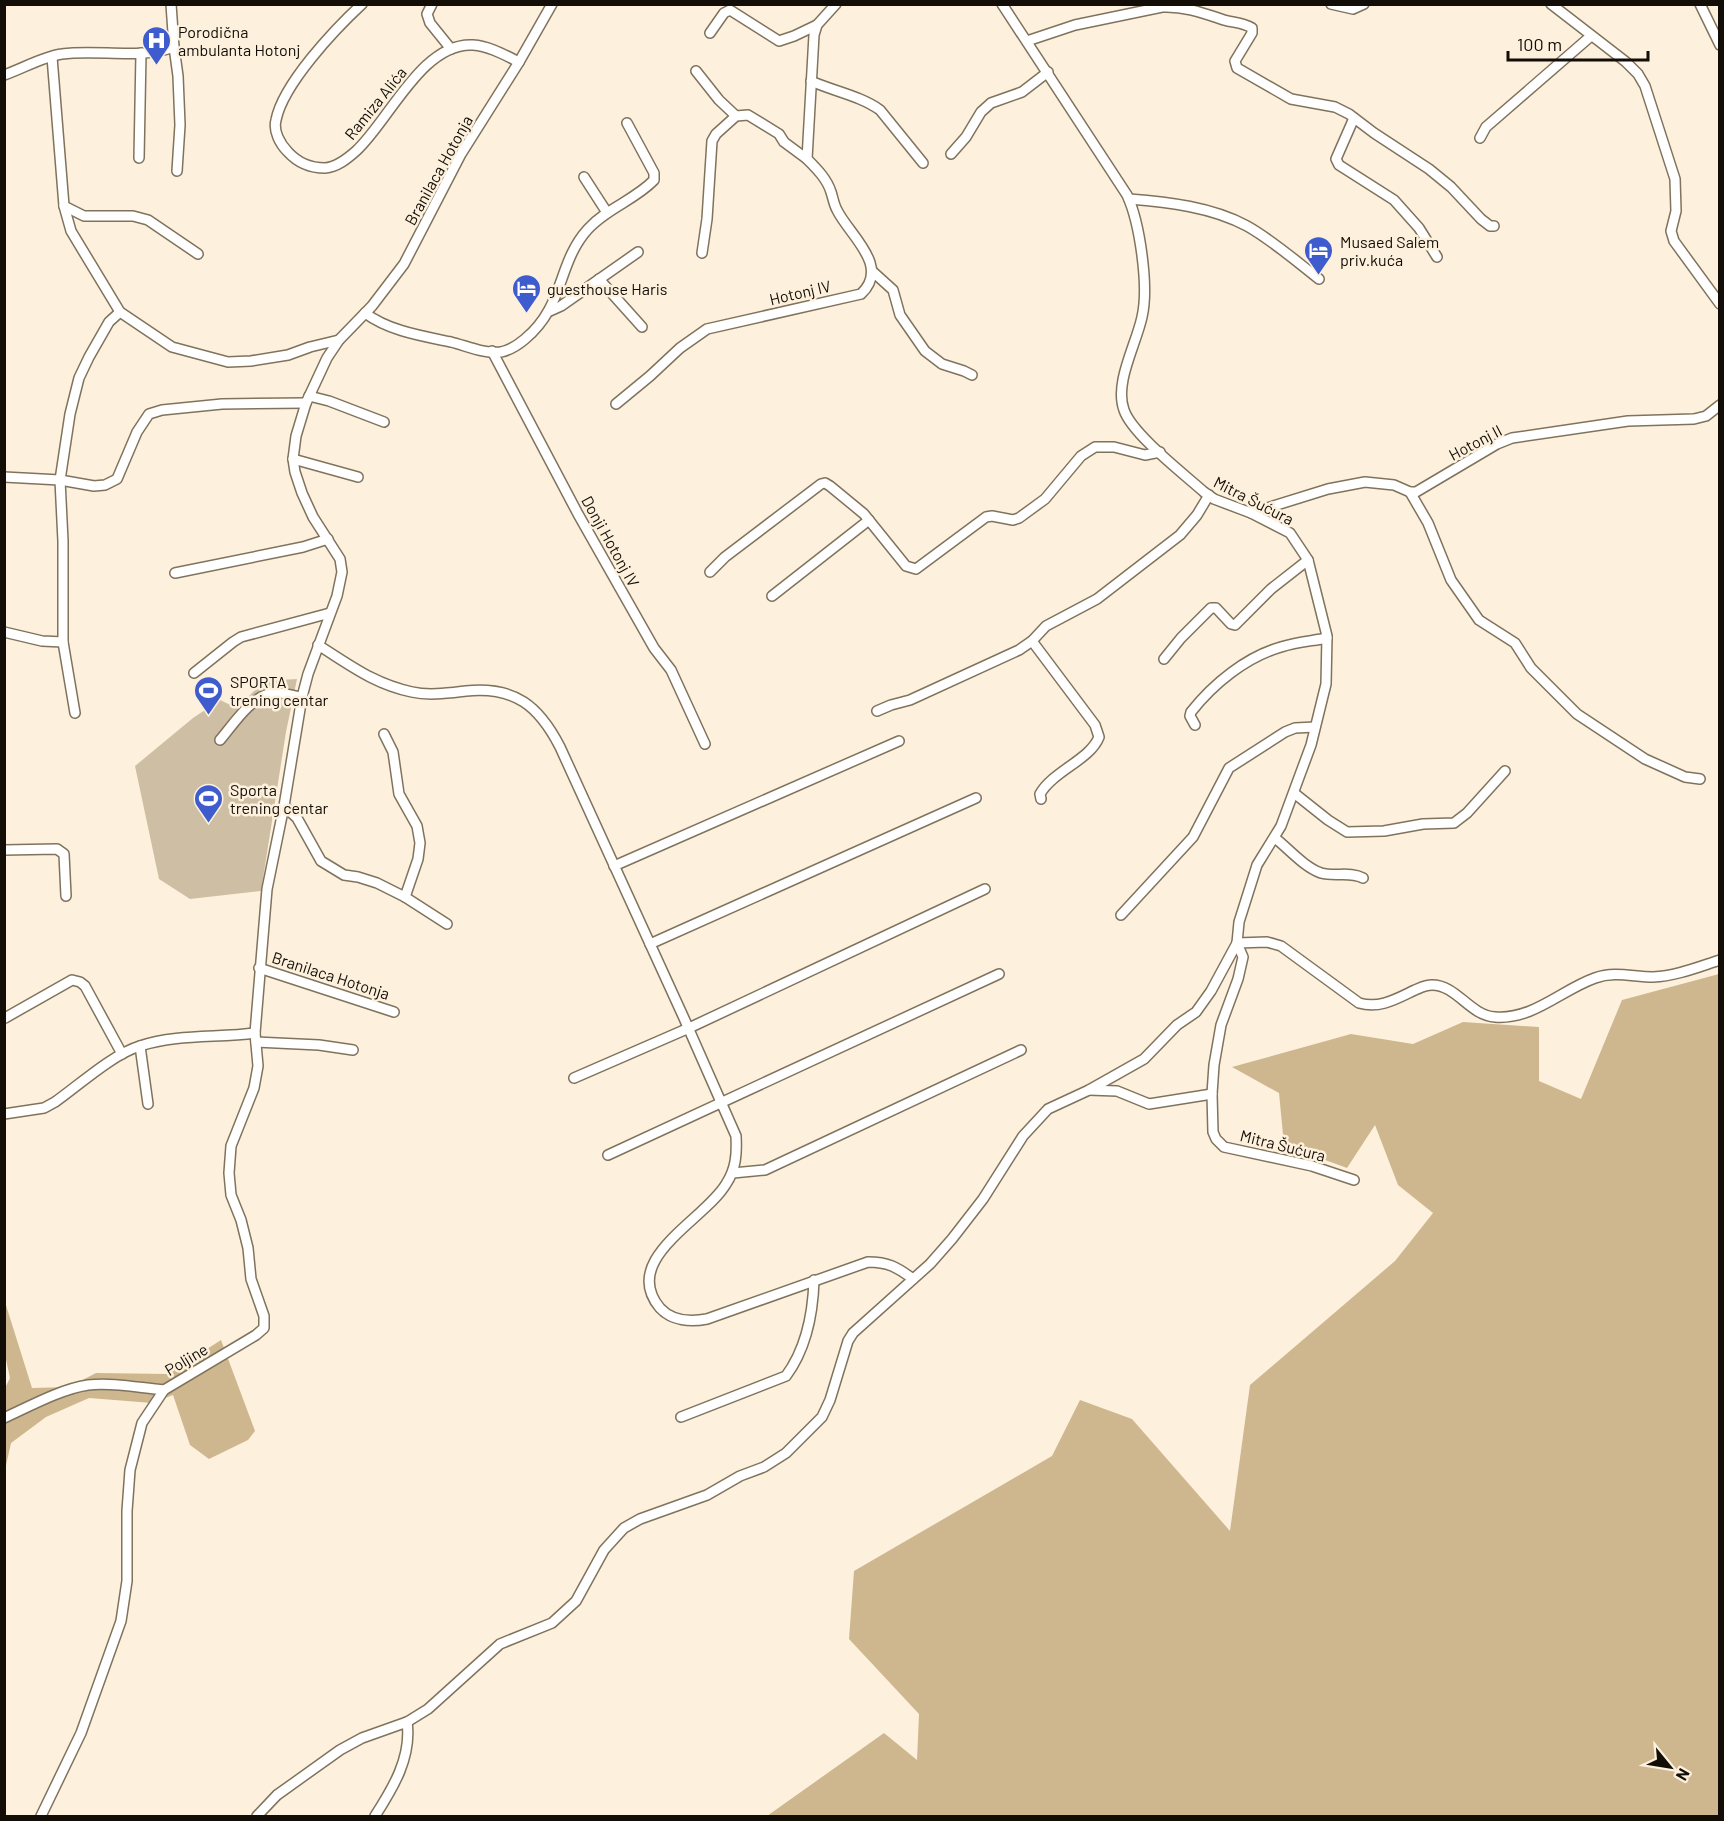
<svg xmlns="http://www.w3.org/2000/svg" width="1724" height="1821" font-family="Barlow,sans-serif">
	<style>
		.green { fill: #cebfa4 }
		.forest { fill: #ceb78f }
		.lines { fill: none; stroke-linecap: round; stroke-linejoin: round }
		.minor-casing { stroke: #80735d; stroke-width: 12 }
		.minor { stroke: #fff; stroke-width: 9 }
		.labels { text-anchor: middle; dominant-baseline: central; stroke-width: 5; stroke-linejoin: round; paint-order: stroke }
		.poi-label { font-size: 16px; fill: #120d06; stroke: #fdf1dd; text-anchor: start }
		.street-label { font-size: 16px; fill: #120d06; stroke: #fdf1dd }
	</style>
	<rect width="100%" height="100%" fill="#fdf1dd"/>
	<polygon class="green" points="297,679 286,732 261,891 190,899 159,879 135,766 193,718 220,700 237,708 264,681"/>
	<g class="forest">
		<polygon points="1719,974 1719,1816 767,1816 884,1733 917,1760 919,1714 849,1639 854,1571 1052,1456 1080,1400 1132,1419 1230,1531 1250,1385 1395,1261 1433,1213 1398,1185 1375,1125 1347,1168 1284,1145 1279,1093 1232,1067 1351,1034 1413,1044 1463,1022 1539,1027 1539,1081 1581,1099 1622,1000"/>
		<polygon points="5,1302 32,1388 69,1387 96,1373 168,1374 221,1340 255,1431 248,1440 209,1459 190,1445 173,1395 152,1403 89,1398 46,1417 11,1443 5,1470 5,1388 10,1378 5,1355"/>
	</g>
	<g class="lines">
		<defs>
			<g id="minor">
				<path d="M362,4C335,29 283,84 276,120C273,131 280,144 288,152C298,163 310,168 325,168C337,167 347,159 356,151C389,121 422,42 473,45C489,46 505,55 519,62"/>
				<polyline points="432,4 427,14 430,23 451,49"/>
				<path d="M1002,4L1127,195C1140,223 1149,287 1142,317C1136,345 1114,383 1124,410C1132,434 1184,474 1204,492L1214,499L1251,513L1290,533L1308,560L1327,636L1326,684L1311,745L1281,826L1257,865L1239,922L1237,943L1243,957L1238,979L1221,1025L1214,1065L1212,1094L1213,1132L1216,1139L1224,1147L1312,1166L1354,1180"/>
				<polyline points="1331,4 1353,9 1364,4"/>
				<polyline points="1551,4 1626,62 1638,74 1645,86 1675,179 1676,211 1671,231 1674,241 1720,304"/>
				<polyline points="1700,4 1720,45"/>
				<polyline points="710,33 724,13 730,10 779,41 794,36 817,25"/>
				<path d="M1027,41L1075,25L1162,7C1185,6 1203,13 1224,20C1234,23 1242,22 1252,28V33L1235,61L1237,68L1291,99L1335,107L1349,114L1374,133L1429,169L1451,187L1481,219L1490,226H1494"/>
				<polyline points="174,47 178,76 180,125 177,171"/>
				<polyline points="52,57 64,206 71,231 120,312 172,347 228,362 251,361 288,355 310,347 339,340"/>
				<polyline points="696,71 719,100 736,116"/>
				<path d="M4,75C22,69 44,56 62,54C99,49 139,60 174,47L171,4"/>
				<path d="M811,81C833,91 861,96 880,110L923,163"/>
				<polyline points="1354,118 1336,159 1339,165 1394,200 1419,228 1437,257"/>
				<polyline points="1480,138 1486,127 1591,36"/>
				<polyline points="951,154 966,137 981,112 991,103 1022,92 1048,72"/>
				<polyline points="139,158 141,53"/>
				<polyline points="584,177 606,211"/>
				<path d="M1129,199C1168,202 1212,207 1247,226C1272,240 1296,261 1319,279"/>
				<polyline points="64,206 84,216 133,216 148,220 198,254"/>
				<polyline points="702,253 707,219 712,141 716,134 736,116 748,115 779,134 784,142 807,159"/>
				<polyline points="872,271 893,290 900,315 925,351 942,364 964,371 972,375"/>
				<polyline points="599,279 642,327"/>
				<polyline points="550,311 561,306 638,252"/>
				<path d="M365,313C389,331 422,336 451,342C467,346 484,354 501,352C510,350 518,345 525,339C565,306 557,263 588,229C607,208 635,200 654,180V173L627,123"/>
				<polyline points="492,351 578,514 654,648 671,670 705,744"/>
				<polyline points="309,396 329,401 384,422"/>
				<path d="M616,404L650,376L680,348L707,329L861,294C891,266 849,235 837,210C834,205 833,198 831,192C827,179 817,169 807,159L814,35L817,25L836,4"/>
				<polyline points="293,459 358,477"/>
				<polyline points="4,477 60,480 94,486 105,485 117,479 137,432 149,414 162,410 222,404 306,403"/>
				<polyline points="1410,492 1428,523 1451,580 1479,620 1515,643 1531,668 1577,714 1645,759 1685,777 1700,779"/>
				<polyline points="1251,513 1328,489 1365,482 1394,485 1410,492 1416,492 1497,444 1512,438 1628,421 1694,419 1706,416 1720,405"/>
				<polyline points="710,572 725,557 821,484 825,483 830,486 864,514 906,566 916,569 986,517 992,516 1013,520 1019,518 1045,499 1081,456 1095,447 1114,447 1145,455 1160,452"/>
				<polyline points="175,573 303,547 328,539"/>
				<polyline points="772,596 869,520"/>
				<polyline points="4,632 42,641 63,642"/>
				<path d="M1032,641L1095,725L1099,737C1090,760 1053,771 1040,794L1041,799"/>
				<path d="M318,645C350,665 374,684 412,692C429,696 449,693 466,691C515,686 539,706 560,747L683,1016L736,1136C737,1154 736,1169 726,1184C705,1220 619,1259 660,1308C672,1321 691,1322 707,1319L868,1262C888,1262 897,1267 913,1279"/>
				<polyline points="1164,659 1181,638 1211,608 1216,608 1231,624 1235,625 1271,589 1308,560"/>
				<polyline points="194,673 233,642 241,637 330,613"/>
				<polyline points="877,711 891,705 910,700 1019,650 1032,641 1046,626 1097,599 1180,535 1197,515 1209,495"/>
				<polyline points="75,713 63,642 63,541 60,480 70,414 79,378 89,357 109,322 120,312"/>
				<path d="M1195,725L1190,716L1191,712C1213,684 1246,657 1281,647C1296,642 1312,641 1327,638"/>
				<polyline points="384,734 393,752 399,794 417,826 420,843 418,859 405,897"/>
				<path d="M220,740C233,725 251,696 273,693C282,692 293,696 302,697"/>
				<polyline points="1294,793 1328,820 1347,832 1384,831 1423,824 1454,823 1467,813 1505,771"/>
				<polyline points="284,806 297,818 321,861 344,875 358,877 377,883 405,897 447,924"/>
				<path d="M1275,838C1289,849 1304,867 1321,873C1335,877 1350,871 1363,878"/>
				<polyline points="4,850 57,849 64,854 66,896"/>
				<polyline points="614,866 899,741"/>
				<polyline points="1121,915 1193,837 1229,768 1285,732 1295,728 1315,727"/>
				<path d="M1237,943L1267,942L1281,946L1359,1003C1380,1009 1396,999 1415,990C1420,988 1425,985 1432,985C1457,985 1469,1015 1495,1017C1533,1020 1561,990 1595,978C1615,971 1633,977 1653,977C1676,976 1698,967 1720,960"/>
				<polyline points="650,944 976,798"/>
				<polyline points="259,968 394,1012"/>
				<polyline points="5,1018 72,980 80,982 85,986 122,1054"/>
				<polyline points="256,1042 319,1045 353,1050"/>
				<polyline points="140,1046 148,1104"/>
				<polyline points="574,1078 689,1028 985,889"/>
				<polyline points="1089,1090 1117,1091 1149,1104 1212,1094"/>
				<path d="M4,1114L44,1108L55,1102C79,1085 113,1054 140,1046C177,1034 217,1038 255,1033"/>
				<polyline points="608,1155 999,974"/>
				<polyline points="733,1173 765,1170 1021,1050"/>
				<path d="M681,1417L786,1376C806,1349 813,1313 814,1280"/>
				<path d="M4,1418C30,1406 61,1389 88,1385C113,1382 140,1388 164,1390"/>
				<polyline points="41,1816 81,1733 121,1621 127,1581 127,1511 130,1470 142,1423 164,1390 256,1335 264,1328 264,1316 251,1279 248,1248 241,1220 231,1195 229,1173 231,1146 254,1088 258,1066 255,1033 267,889 284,806 302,697 308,674 337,596 342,572 340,559 313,517 302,493 295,472 293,459 296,436 306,403 327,358 339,340 372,306 404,264 461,154 519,62 552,4"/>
				<polyline points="257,1816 277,1795 340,1750 362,1738 407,1722 428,1709 500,1644 552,1623 576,1601 604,1550 624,1528 640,1519 707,1495 740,1476 764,1467 786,1453 822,1417 830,1400 848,1341 853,1333 930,1264 952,1239 983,1199 1023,1136 1048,1109 1089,1090 1144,1059 1177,1025 1196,1012 1211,991 1237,943"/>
				<path d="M375,1816C393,1788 412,1757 407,1722"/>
			</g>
		</defs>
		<use href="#minor" class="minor-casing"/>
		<use href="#minor" class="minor"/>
	</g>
	<defs>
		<symbol id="hospital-pin" viewBox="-11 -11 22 30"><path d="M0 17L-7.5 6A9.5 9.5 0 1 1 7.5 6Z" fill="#3f5cce" stroke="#fdf1dd"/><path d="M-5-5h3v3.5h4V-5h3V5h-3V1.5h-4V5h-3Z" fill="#fff"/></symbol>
		<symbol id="hotel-pin" viewBox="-11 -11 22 30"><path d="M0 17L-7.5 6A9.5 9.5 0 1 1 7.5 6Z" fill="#3f5cce" stroke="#fdf1dd"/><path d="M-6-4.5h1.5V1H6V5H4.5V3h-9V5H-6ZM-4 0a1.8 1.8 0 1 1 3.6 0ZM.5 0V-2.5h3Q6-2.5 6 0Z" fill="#fff"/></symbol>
		<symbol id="stadium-pin" viewBox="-11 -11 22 30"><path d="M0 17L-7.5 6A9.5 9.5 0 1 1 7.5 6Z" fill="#3f5cce" stroke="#fdf1dd"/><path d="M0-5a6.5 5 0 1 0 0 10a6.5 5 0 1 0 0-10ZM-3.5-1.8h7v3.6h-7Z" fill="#fff"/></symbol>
	</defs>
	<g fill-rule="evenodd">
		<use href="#hospital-pin" x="140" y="24" width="33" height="45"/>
		<use href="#hotel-pin" x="1302" y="234" width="33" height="45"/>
		<use href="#hotel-pin" x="510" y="272" width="33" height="45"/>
		<use href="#stadium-pin" x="192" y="674" width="33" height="45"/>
		<use href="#stadium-pin" x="192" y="782" width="33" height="45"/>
	</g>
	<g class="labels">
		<g class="poi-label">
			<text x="178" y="31">Porodična<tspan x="178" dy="18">ambulanta Hotonj</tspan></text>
			<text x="1340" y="241">Musaed Salem<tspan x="1340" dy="18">priv.kuća</tspan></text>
			<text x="547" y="288">guesthouse Haris</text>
			<text x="230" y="681">SPORTA<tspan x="230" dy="18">trening centar</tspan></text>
			<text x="230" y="789">Sporta<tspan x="230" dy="18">trening centar</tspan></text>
		</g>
		<g class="street-label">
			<text transform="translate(375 103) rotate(-51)">Ramiza Alića</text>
			<text transform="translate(438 170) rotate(-61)">Branilaca Hotonja</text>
			<text transform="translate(800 292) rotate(-13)">Hotonj IV</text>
			<text transform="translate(1475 442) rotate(-28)">Hotonj II</text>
			<text transform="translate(1254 500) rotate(27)">Mitra Šućura</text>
			<text transform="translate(611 541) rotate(61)">Donji Hotonj IV</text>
			<text transform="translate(331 975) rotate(18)">Branilaca Hotonja</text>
			<text transform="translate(1283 1145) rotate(14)">Mitra Šućura</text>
			<text transform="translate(186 1359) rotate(-31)">Poljine</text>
		</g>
	</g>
	<rect width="1724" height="1821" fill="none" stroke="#120d06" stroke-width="12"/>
	<g transform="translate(1670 1767) rotate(120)" stroke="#fdf1dd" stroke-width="4.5" paint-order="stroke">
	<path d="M0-4.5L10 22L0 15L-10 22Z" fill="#120d06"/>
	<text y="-9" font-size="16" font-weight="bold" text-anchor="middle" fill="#120d06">N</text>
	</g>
	<path d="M1508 51v9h140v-9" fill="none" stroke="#120d06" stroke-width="3"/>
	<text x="1517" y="51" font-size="18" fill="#120d06" stroke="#fdf1dd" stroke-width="4.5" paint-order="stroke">100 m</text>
</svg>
